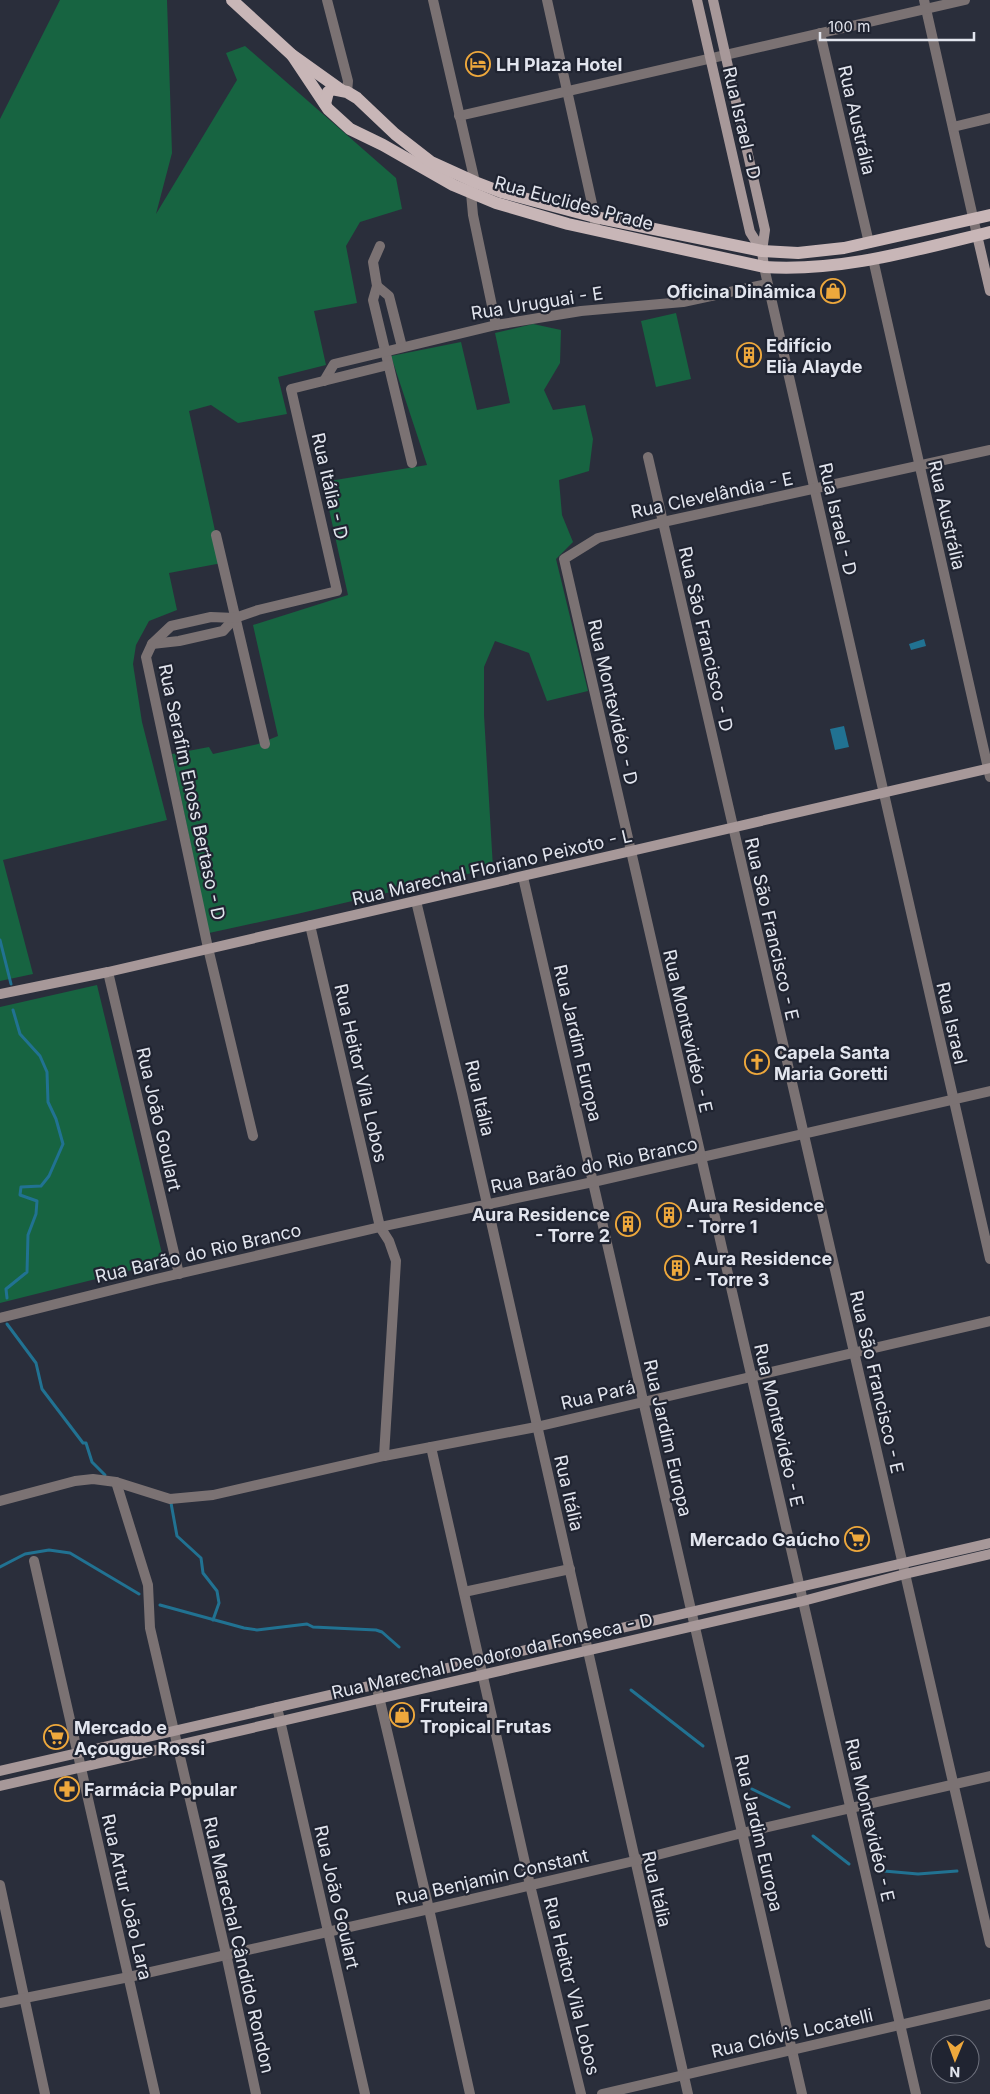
<svg xmlns="http://www.w3.org/2000/svg" width="990" height="2094" font-family="Inter,sans-serif">
	<style>
		.green { fill: #176441 }
		.water { fill: #217292 }
		.lines { fill: none; stroke-linecap: round; stroke-linejoin: round }
		.stream { stroke: #217292; stroke-width: 3 }
		.street { stroke: #7b7273; stroke-width: 10 }
		.secondary { stroke: #a79899; stroke-width: 10 }
		.primary { stroke: #c8b6b7; stroke-width: 12 }
		.labels { text-anchor: middle; dominant-baseline: central; stroke-width: 4.5; stroke-linejoin: round; paint-order: stroke }
		.poi-label { font-size: 18px; font-weight: bold; fill: #e2e5ee; stroke: #202431; text-anchor: start }
		.street-label { font-size: 18px; fill: #e2e5ee; stroke: #202431 }
	</style>
	<rect width="100%" height="100%" fill="#2a2e3b"/>
	<g class="green">
		<polygon points="60,0 167,0 172,153 156,214 237,80 226,53 245,46 396,178 402,209 360,222 346,246 357,303 314,311 326,365 278,377 287,414 238,423 211,405 189,411 222,563 169,573 177,610 149,621 136,645 133,664 142,722 167,820 3,860 33,974 0,981 0,119"/>
		<polygon points="676,313 691,379 656,387 641,321"/>
		<polygon points="533,324 561,330 560,363 544,390 553,410 585,405 593,439 589,471 559,480 562,515 573,542 556,559 588,691 547,701 529,653 495,641 484,667 484,715 493,868 297,914 209,933 172,754 209,747 213,754 258,744 278,736 253,625 348,595 323,482 427,465 391,356 461,342 477,410 510,403 495,333"/>
		<polygon points="97,985 164,1262 0,1303 0,1007"/>
	</g>
	<g class="water">
		<polygon points="924,639 926,646 911,650 909,644"/>
		<polygon points="844,726 849,747 835,750 830,729"/>
	</g>
	<g class="lines">
		<g class="stream">
			<polyline points="0,940 11,984"/>
			<polyline points="7,1298 6,1289 27,1272 28,1235 36,1214 37,1201 20,1195 21,1187 41,1186 49,1176 63,1144 56,1119 48,1102 47,1072 40,1056 20,1034 13,1010"/>
			<polyline points="7,1324 36,1363 42,1389 83,1443 86,1443 92,1462 105,1475"/>
			<polyline points="171,1503 177,1536 201,1558 203,1573 217,1591 219,1603 213,1620"/>
			<polyline points="0,1567 25,1554 49,1550 70,1553 139,1594"/>
			<polyline points="160,1605 244,1628 257,1630 307,1624 313,1627 376,1630 382,1632 399,1647"/>
			<polyline points="631,1690 703,1746"/>
			<polyline points="752,1789 789,1807"/>
			<polyline points="813,1836 849,1864"/>
			<polyline points="884,1871 918,1874 957,1871"/>
		</g>
		<g class="street">
			<polyline points="327,0 348,81 347,92"/>
			<polyline points="433,0 475,182 471,193 473,215 496,325"/>
			<polyline points="547,0 595,217 595,224"/>
			<polyline points="924,0 977,235"/>
			<polyline points="820,33 869,243"/>
			<polyline points="459,116 965,0"/>
			<polyline points="953,127 990,118"/>
			<polyline points="380,246 373,262 377,286 373,300 412,463"/>
			<polyline points="873,259 990,777"/>
			<polyline points="764,267 990,1259"/>
			<polyline points="377,286 389,296 402,347"/>
			<polyline points="324,381 334,364 496,325 581,311 683,302 767,284"/>
			<polyline points="648,457 990,1943"/>
			<polyline points="216,535 265,744"/>
			<polyline points="152,644 179,641 223,631 235,618"/>
			<polyline points="523,877 802,2094"/>
			<polyline points="416,901 462,1093 688,2094"/>
			<polyline points="310,925 380,1227 389,1241 396,1261 384,1456"/>
			<polyline points="108,972 179,1274"/>
			<polyline points="253,1136 208,948 146,657 152,644 171,626 211,617 235,618 258,610 337,591 291,389 388,365"/>
			<polyline points="0,1318 156,1279 380,1227 593,1182 990,1091"/>
			<polyline points="431,1447 530,1885 581,2094"/>
			<polyline points="116,1482 148,1585 150,1628 226,1954 256,2094"/>
			<polyline points="0,1501 75,1481 93,1479 116,1482 170,1499 213,1495 384,1456 536,1427 990,1321"/>
			<polyline points="34,1561 155,2094"/>
			<polyline points="464,1592 570,1569"/>
			<polyline points="376,1684 429,1909 470,2094"/>
			<polyline points="277,1707 365,2094"/>
			<polyline points="0,1885 45,2094"/>
			<polyline points="0,2003 129,1977 429,1909 634,1861 742,1833 990,1776"/>
			<polyline points="602,2094 990,2004"/>
			<polyline points="916,2094 564,559 598,538 663,522 990,450"/>
		</g>
		<g class="secondary">
			<polyline points="697,0 750,232 762,251"/>
			<polyline points="713,0 765,230 762,251 764,267"/>
			<polyline points="977,235 990,291"/>
			<polyline points="0,994 108,972 990,768"/>
			<polyline points="0,1771 990,1543"/>
			<polyline points="0,1786 803,1601 905,1574 990,1554"/>
		</g>
		<g class="primary">
			<polyline points="232,0 292,55 341,90"/>
			<path d="M292,55L328,109L350,129L383,145L453,185L496,203L568,224L764,267C842,272 915,250 990,232"/>
			<polyline points="325,104 328,92 332,89 347,92 357,98 395,134 431,162 475,182 501,192 595,217 762,251 798,253 844,248 990,215"/>
		</g>
	</g>
	<defs>
		<symbol id="hotel-ring" viewBox="-11 -11 22 22"><circle r="9.5" fill="#202431" stroke="#eea83c" stroke-width="1.5"/><path d="M-6-4.5h1.5V1H6V5H4.5V3h-9V5H-6ZM-4 0a1.8 1.8 0 1 1 3.6 0ZM.5 0V-2.5h3Q6-2.5 6 0Z" fill="#eea83c"/></symbol>
		<symbol id="shop-ring" viewBox="-11 -11 22 22"><circle r="9.5" fill="#202431" stroke="#eea83c" stroke-width="1.5"/><path d="M-5-2.5h2.3a2.7 3.5 0 0 1 5.4 0H5L5.5 6h-11ZM-1.5-2.5h3a1.5 2.3 0 0 0-3 0Z" fill="#eea83c"/></symbol>
		<symbol id="building-ring" viewBox="-11 -11 22 22"><circle r="9.5" fill="#202431" stroke="#eea83c" stroke-width="1.5"/><path d="M-4-6H4V6H1V3H-1V6H-4ZM-2.5-4.3h1.7v1.8h-1.7ZM.8-4.3h1.7v1.8H.8ZM-2.5-1h1.7V.8h-1.7ZM.8-1h1.7V.8H.8Z" fill="#eea83c"/></symbol>
		<symbol id="church-ring" viewBox="-11 -11 22 22"><circle r="9.5" fill="#202431" stroke="#eea83c" stroke-width="1.5"/><path d="M-1.2-6h2.4v3.5h3.3v2.4h-3.3V6h-2.4V-.1h-3.3v-2.4h3.3Z" fill="#eea83c"/></symbol>
		<symbol id="supermarket-ring" viewBox="-11 -11 22 22"><circle r="9.5" fill="#202431" stroke="#eea83c" stroke-width="1.5"/><path d="M-6-5.5h2.5l.6 2H6L4.5 2H-2.5L-4.4-4H-6ZM-1.5 3.2a1.3 1.3 0 1 0 .1 0ZM3 3.2a1.3 1.3 0 1 0 .1 0Z" fill="#eea83c"/></symbol>
		<symbol id="pharmacy-ring" viewBox="-11 -11 22 22"><circle r="9.5" fill="#202431" stroke="#eea83c" stroke-width="1.5"/><path d="M-2-6h4v4h4v4h-4v4h-4v-4h-4v-4h4Z" fill="#eea83c"/></symbol>
	</defs>
	<g fill-rule="evenodd">
		<use href="#hotel-ring" x="464" y="50" width="28" height="28"/>
		<use href="#shop-ring" x="819" y="277" width="28" height="28"/>
		<use href="#building-ring" x="735" y="341" width="28" height="28"/>
		<use href="#church-ring" x="743" y="1048" width="28" height="28"/>
		<use href="#building-ring" x="655" y="1201" width="28" height="28"/>
		<use href="#building-ring" x="614" y="1210" width="28" height="28"/>
		<use href="#building-ring" x="663" y="1254" width="28" height="28"/>
		<use href="#supermarket-ring" x="843" y="1525" width="28" height="28"/>
		<use href="#shop-ring" x="388" y="1701" width="28" height="28"/>
		<use href="#supermarket-ring" x="42" y="1723" width="28" height="28"/>
		<use href="#pharmacy-ring" x="53" y="1775" width="28" height="28"/>
	</g>
	<g class="labels">
		<g class="poi-label">
			<text x="496" y="64">LH Plaza Hotel</text>
			<text x="816" y="291" text-anchor="end">Oficina Dinâmica</text>
			<text x="766" y="345">Edifício<tspan x="766" dy="21">Elia Alayde</tspan></text>
			<text x="774" y="1052">Capela Santa<tspan x="774" dy="21">Maria Goretti</tspan></text>
			<text x="686" y="1205">Aura Residence<tspan x="686" dy="21">- Torre 1</tspan></text>
			<text x="610" y="1214" text-anchor="end">Aura Residence<tspan x="610" dy="21">- Torre 2</tspan></text>
			<text x="694" y="1258">Aura Residence<tspan x="694" dy="21">- Torre 3</tspan></text>
			<text x="840" y="1539" text-anchor="end">Mercado Gaúcho</text>
			<text x="420" y="1705">Fruteira<tspan x="420" dy="21">Tropical Frutas</tspan></text>
			<text x="74" y="1727">Mercado e<tspan x="74" dy="21">Açougue Rossi</tspan></text>
			<text x="84" y="1789">Farmácia Popular</text>
		</g>
		<g class="street-label">
			<text transform="translate(857 120) rotate(77)">Rua Austrália</text>
			<text transform="translate(742 123) rotate(77)">Rua Israel - D</text>
			<text transform="translate(574 203) rotate(15)">Rua Euclides Prade</text>
			<text transform="translate(537 303) rotate(-9)">Rua Uruguai - E</text>
			<text transform="translate(330 486) rotate(77)">Rua Itália - D</text>
			<text transform="translate(712 495) rotate(-12)">Rua Clevelândia - E</text>
			<text transform="translate(947 515) rotate(77)">Rua Austrália</text>
			<text transform="translate(838 519) rotate(77)">Rua Israel - D</text>
			<text transform="translate(706 639) rotate(77)">Rua São Francisco - D</text>
			<text transform="translate(613 702) rotate(77)">Rua Montevidéo - D</text>
			<text transform="translate(192 792) rotate(78)">Rua Serafim Enoss Bertaso - D</text>
			<text transform="translate(492 867) rotate(-13)">Rua Marechal Floriano Peixoto - L</text>
			<text transform="translate(772 929) rotate(77)">Rua São Francisco - E</text>
			<text transform="translate(952 1023) rotate(77)">Rua Israel</text>
			<text transform="translate(688 1031) rotate(77)">Rua Montevidéo - E</text>
			<text transform="translate(578 1043) rotate(77)">Rua Jardim Europa</text>
			<text transform="translate(361 1073) rotate(77)">Rua Heitor Vila Lobos</text>
			<text transform="translate(480 1098) rotate(77)">Rua Itália</text>
			<text transform="translate(159 1119) rotate(77)">Rua João Goulart</text>
			<text transform="translate(594 1165) rotate(-12)">Rua Barão do Rio Branco</text>
			<text transform="translate(198 1253) rotate(-13)">Rua Barão do Rio Branco</text>
			<text transform="translate(877 1382) rotate(77)">Rua São Francisco - E</text>
			<text transform="translate(598 1395) rotate(-13)">Rua Pará</text>
			<text transform="translate(779 1425) rotate(77)">Rua Montevidéo - E</text>
			<text transform="translate(668 1438) rotate(77)">Rua Jardim Europa</text>
			<text transform="translate(569 1493) rotate(77)">Rua Itália</text>
			<text transform="translate(492 1656) rotate(-13)">Rua Marechal Deodoro da Fonseca - D</text>
			<text transform="translate(870 1820) rotate(77)">Rua Montevidéo - E</text>
			<text transform="translate(759 1833) rotate(77)">Rua Jardim Europa</text>
			<text transform="translate(492 1877) rotate(-13)">Rua Benjamin Constant</text>
			<text transform="translate(657 1889) rotate(77)">Rua Itália</text>
			<text transform="translate(127 1897) rotate(77)">Rua Artur João Lara</text>
			<text transform="translate(337 1897) rotate(77)">Rua João Goulart</text>
			<text transform="translate(239 1945) rotate(77)">Rua Marechal Cândido Rondon</text>
			<text transform="translate(572 1986) rotate(76)">Rua Heitor Vila Lobos</text>
			<text transform="translate(792 2033) rotate(-13)">Rua Clóvis Locatelli</text>
		</g>
	</g>
	<g transform="translate(955 2059) rotate(181)"><circle r="24" fill="#202431" stroke="#6e717d"/>
	<path d="M0-4L9 19L0 12L-9 19Z" fill="#eea83c"/>
	<text y="-8" font-size="14" font-weight="bold" text-anchor="middle" fill="#e2e5ee">N</text>
	</g>
	<path d="M820 32v8h154v-8" fill="none" stroke="#e2e5ee" stroke-width="2.5"/>
	<text x="828" y="32" font-size="15" fill="#e2e5ee" stroke="#202431" stroke-width="4" paint-order="stroke">100 m</text>
</svg>
